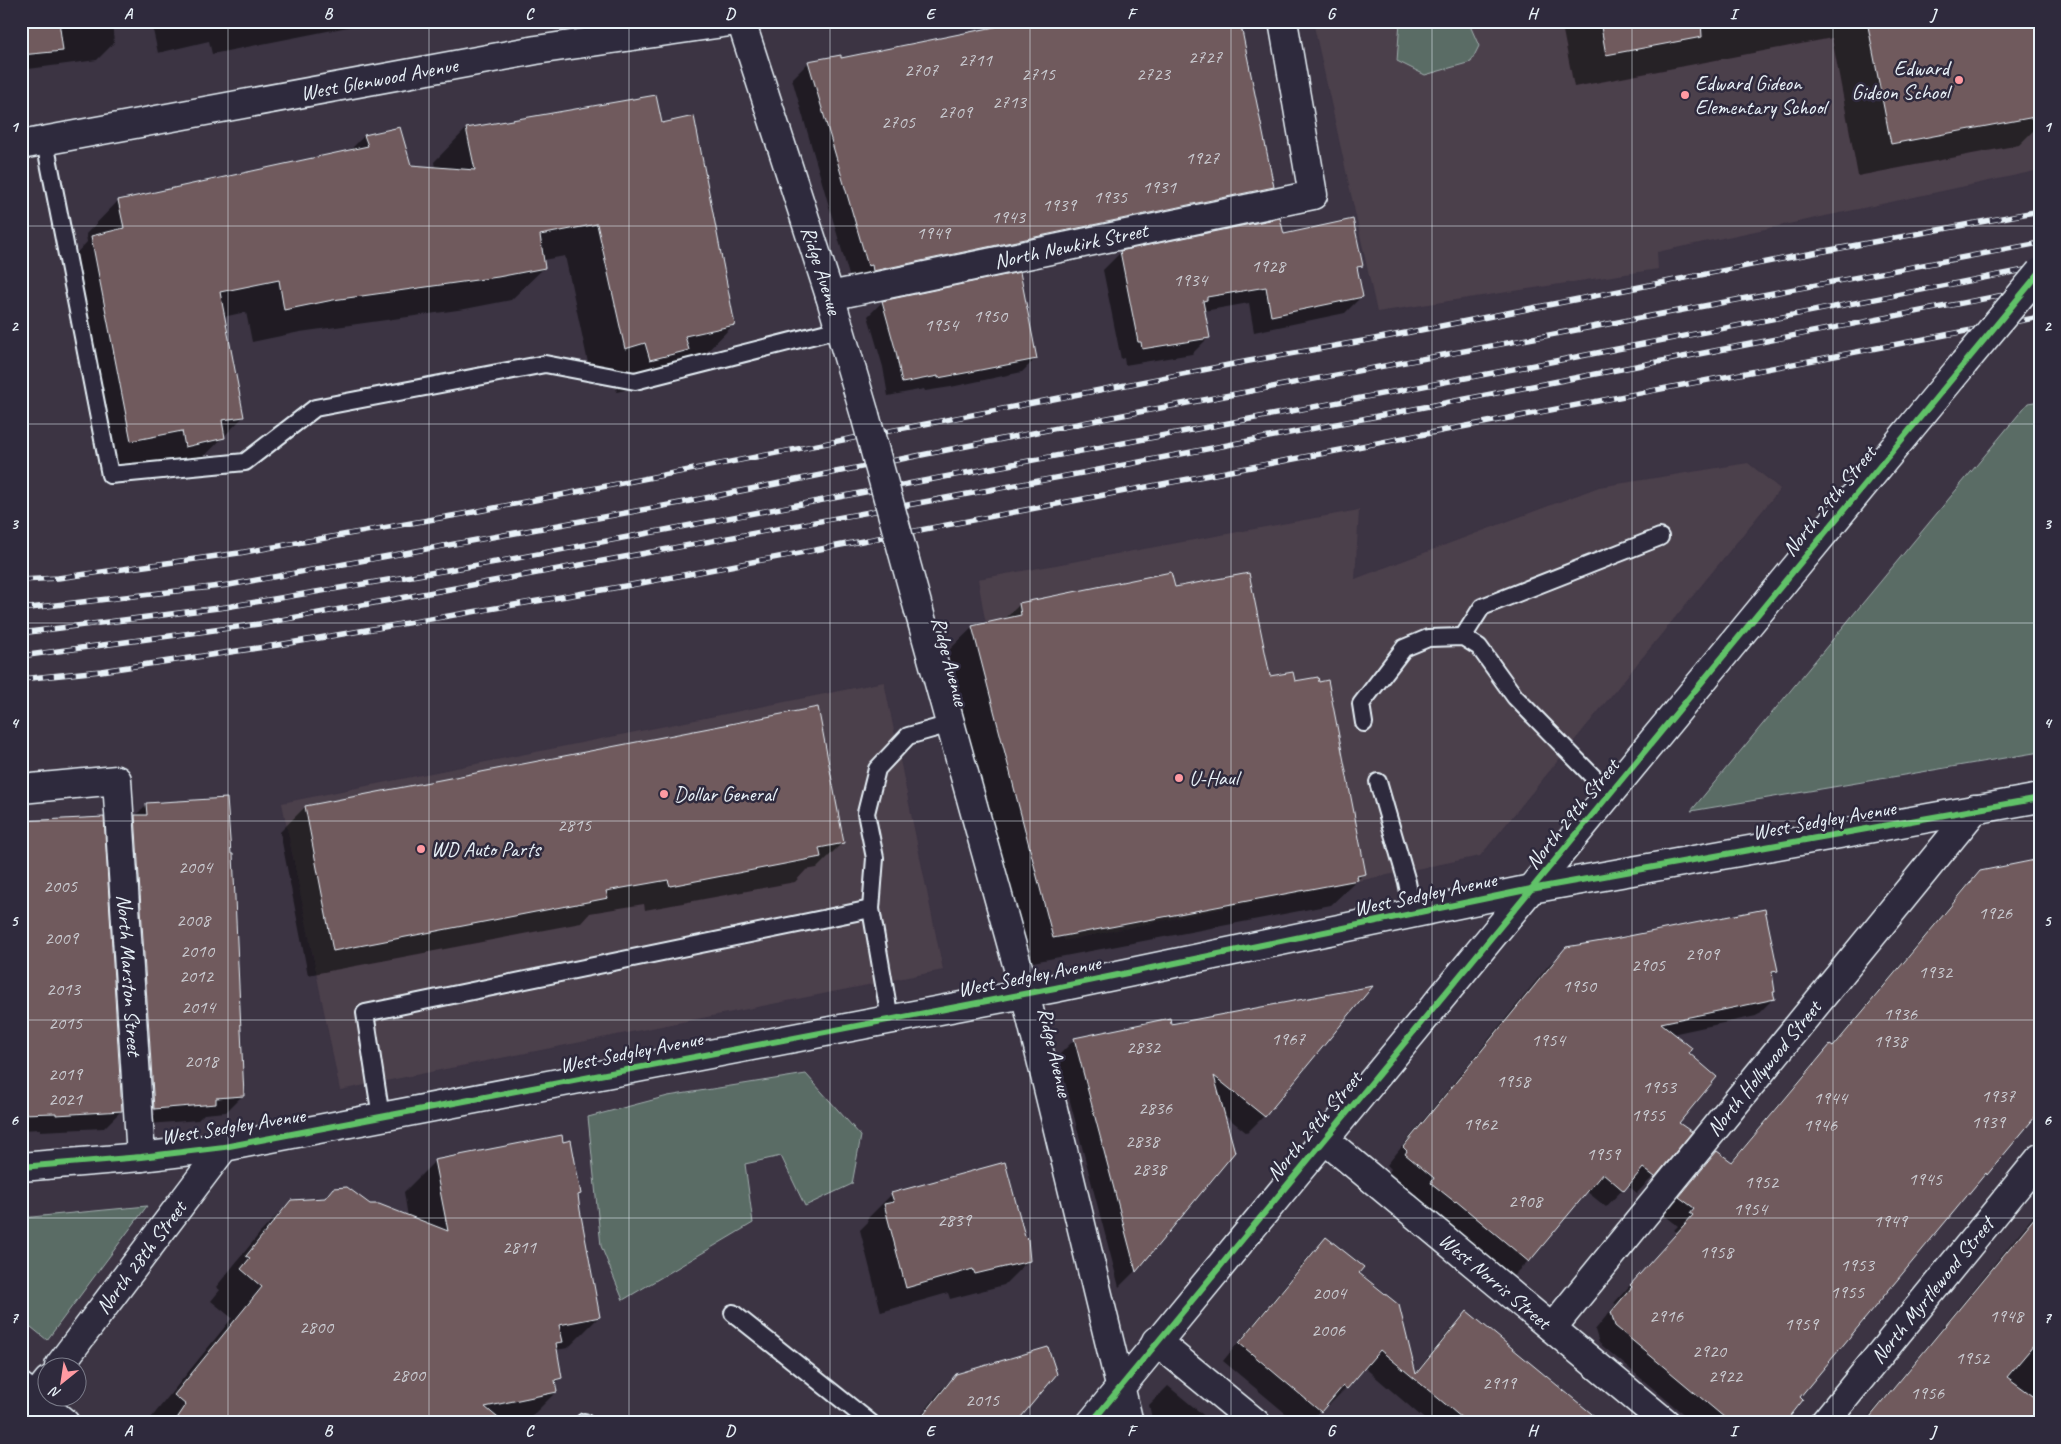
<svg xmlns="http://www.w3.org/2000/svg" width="2061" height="1444" font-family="Caveat,sans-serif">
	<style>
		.built { fill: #4b3f4b }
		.green { fill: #5a6c65; stroke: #a1aeae }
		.shadow { fill: #0007; fill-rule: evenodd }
		.building { fill: #6f5a5d; stroke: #e8f1f8 }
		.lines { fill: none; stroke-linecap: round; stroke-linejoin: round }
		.service-casing { stroke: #e8f1f8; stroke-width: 20 }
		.minor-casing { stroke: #e8f1f8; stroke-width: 31 }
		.tertiary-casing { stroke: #e8f1f8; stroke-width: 31 }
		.secondary-casing { stroke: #e8f1f8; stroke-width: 31 }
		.service { stroke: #2f2a3d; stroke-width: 16 }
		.minor { stroke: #2f2a3d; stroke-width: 28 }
		.tertiary { stroke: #2f2a3d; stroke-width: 28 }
		.secondary { stroke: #2f2a3d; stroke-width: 28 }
		.rail-casing { stroke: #e8f1f8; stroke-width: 5.5 }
		.rail { stroke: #2f2a3d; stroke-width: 4; stroke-dasharray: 11; stroke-linecap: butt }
		.tertiary-bridge-casing { stroke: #e8f1f8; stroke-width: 31; stroke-linecap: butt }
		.tertiary-bridge { stroke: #2f2a3d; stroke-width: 28 }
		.cycleway-casing { stroke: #2f2a3d; stroke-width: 9 }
		.cycleway { stroke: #61c268; stroke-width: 6 }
		.grid { fill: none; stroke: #e8f1f8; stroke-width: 1; stroke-opacity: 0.55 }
		.poi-dot { fill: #ff9aa2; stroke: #2f2a3d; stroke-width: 2 }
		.labels { text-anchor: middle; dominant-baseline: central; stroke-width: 5; stroke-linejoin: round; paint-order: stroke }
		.number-label { font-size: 19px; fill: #cacbd1 }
		.poi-label { font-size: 21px; fill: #e8f1f8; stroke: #2f2a3d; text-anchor: start }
		.street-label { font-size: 21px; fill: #e8f1f8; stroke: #2f2a3d }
		.neatline { fill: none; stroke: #e8f1f8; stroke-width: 2 }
		.grid-label { font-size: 16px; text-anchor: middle; font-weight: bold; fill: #e8f1f8 }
	</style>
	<rect width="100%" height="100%" fill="#3c3443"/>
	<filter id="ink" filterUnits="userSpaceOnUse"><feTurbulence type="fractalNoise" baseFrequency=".02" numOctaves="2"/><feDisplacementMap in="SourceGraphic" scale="10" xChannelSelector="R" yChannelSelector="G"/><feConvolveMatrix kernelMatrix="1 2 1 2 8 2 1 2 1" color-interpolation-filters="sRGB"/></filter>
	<g filter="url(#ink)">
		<g class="built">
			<polygon points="1313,21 2040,21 2040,170 1657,252 1658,269 1377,312"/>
			<polygon points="1748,463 1780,489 1480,856 1064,941 984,614 978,579 1359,510 1355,579 1599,487"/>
			<polygon points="884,682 943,970 340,1090 282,803"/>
		</g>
		<g class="green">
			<polygon points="1400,21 1468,21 1479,46 1471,62 1425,75 1397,61"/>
			<polygon points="2040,401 2040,752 1691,811 2028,403"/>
			<polygon points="806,1074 861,1136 852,1184 805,1206 781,1156 745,1164 753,1223 623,1300 601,1246 588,1117 668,1096"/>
			<polygon points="147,1206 47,1340 21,1319 21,1218"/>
		</g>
		<g class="shadow">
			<polygon points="21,21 112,21 114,43 97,60 21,70"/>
			<polygon points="151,21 378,21 212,54 209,41 158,53"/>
			<polygon points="1561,21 2034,21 2040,51 2040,124 2019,145 1858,176 1832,38 1574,87"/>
			<polygon points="840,60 1273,187 1256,204 851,282 792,79 809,62"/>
			<polygon points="655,96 661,125 734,324 702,357 655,382 617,392 613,375 592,381 565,256 543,260 544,268 511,300 465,309 300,332 252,342 246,312 223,317 243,417 191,470 150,463 99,473 60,270 87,242 86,234 118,201 349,151 364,136 410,166 435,168 434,162 466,129"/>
			<polygon points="1279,219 1283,235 1361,265 1356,270 1362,296 1345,313 1254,332 1249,303 1204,311 1209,337 1192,354 1125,365 1124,358 1121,359 1103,270 1120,253"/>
			<polygon points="1019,274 1036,358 1022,372 951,387 925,391 924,389 888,396 883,367 868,316 882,302"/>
			<polygon points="1174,588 1269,678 1294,683 1318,683 1364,874 1331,905 1028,963 947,652 973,627 1003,621 1020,604"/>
			<path d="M147,804L243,1095L226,1112L204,1114L198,1120L137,1125L130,821ZM137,823L155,1115H153L134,825Z"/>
			<polygon points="305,807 842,843 817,868 806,870 795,882 645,910 644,904 590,913 581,923 308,975 280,832"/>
			<polygon points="21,823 121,1111 104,1128 40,1131 40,1129 21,1130"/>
			<polygon points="1980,872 2037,1113 1986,1174 1971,1189 1845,1343 1775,1423 1694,1423 1599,1343 1595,1330 1616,1304 1614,1303 1678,1233 1674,1230 1678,1226 1663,1214 1700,1169 1717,1152 1731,1162 1813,1064 1830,1047 1831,1048 1963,890"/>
			<polygon points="1567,948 1776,971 1771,976 1773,999 1756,1016 1672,1034 1687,1053 1677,1123 1654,1176 1637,1193 1627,1185 1606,1207 1586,1191 1528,1261 1511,1278 1415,1200 1418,1196 1389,1172 1391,1169 1387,1165 1549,965"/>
			<polygon points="1170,1025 1264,1116 1247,1133 1223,1114 1234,1152 1135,1271 1119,1287 1058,1056 1075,1039"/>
			<polygon points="435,1161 580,1194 577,1197 599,1317 568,1348 556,1350 560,1378 554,1384 556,1392 525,1423 147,1423 232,1318 211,1301 220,1290 216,1287 260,1233 291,1201 370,1206 408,1217 404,1192"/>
			<polygon points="892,1194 1029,1260 1004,1285 950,1299 948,1293 881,1312 860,1230 868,1222 867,1219"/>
			<polygon points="2040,1208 2040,1423 1863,1423 1898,1382"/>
			<polygon points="1326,1239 1357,1273 1415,1374 1450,1330 1467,1313 1601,1423 1429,1423 1364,1367 1346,1388 1329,1405 1327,1403 1308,1423 1297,1423 1223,1361 1309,1256"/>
			<polygon points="956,1375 1014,1423 915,1423 941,1390"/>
			<polygon points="1168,1386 1213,1423 1153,1423 1149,1405"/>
		</g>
		<g class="building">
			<polygon points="21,21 59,21 63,51 21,55"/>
			<polygon points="1024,21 1240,21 1274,187 873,271 872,265 868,266 808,61 841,55 841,58"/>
			<polygon points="1600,21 1701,21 1702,37 1606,55"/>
			<polygon points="1867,21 2035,21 2040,45 2040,116 1891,144"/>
			<polygon points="656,95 662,123 694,116 735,325 685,336 689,350 650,360 645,343 625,349 597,224 540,235 545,268 498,277 333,300 284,310 279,280 220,292 244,417 222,420 225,438 185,447 182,431 131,441 91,236 124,228 118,200 368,146 364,135 400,127 411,165 475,170 466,128"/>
			<polygon points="1280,218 1284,234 1353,219 1363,266 1357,267 1363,297 1271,316 1266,287 1207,297 1207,300 1203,301 1210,338 1142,349 1141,342 1138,342 1120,251"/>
			<polygon points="1020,272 1037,359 965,373 938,378 938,376 902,383 896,352 882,301"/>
			<polygon points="1171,572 1175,587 1249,573 1270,676 1293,672 1295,681 1318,677 1319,682 1328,680 1366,874 1357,876 1358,880 1053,938 972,626 1021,615 1019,603"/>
			<polygon points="818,707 844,843 819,848 821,857 670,886 668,880 606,891 608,898 333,951 305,806"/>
			<polygon points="227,798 231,854 233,854 244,1096 216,1098 216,1104 154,1109 135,815 147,815 146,803"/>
			<polygon points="104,817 122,1111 56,1115 56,1113 21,1114 21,1066 24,1066 21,997 21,821"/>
			<polygon points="2040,859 2040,1111 1987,1175 1986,1173 1800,1397 1803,1400 1785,1423 1731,1423 1615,1326 1611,1312 1632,1287 1630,1285 1693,1215 1690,1213 1694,1208 1679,1197 1717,1151 1732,1162 1830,1045 1833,1047 1980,871"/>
			<polygon points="1765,909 1778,971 1772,972 1775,992 1773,992 1775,999 1661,1023 1692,1048 1689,1053 1717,1077 1679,1123 1692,1132 1655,1177 1643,1168 1624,1191 1603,1173 1529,1262 1456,1201 1455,1202 1431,1183 1434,1178 1405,1154 1407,1151 1403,1147 1566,947 1614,939"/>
			<polygon points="1373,986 1265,1117 1214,1076 1235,1152 1136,1272 1074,1038 1170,1018 1171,1024"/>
			<polygon points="562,1135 563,1142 571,1140 581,1194 578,1195 580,1210 600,1317 559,1325 563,1342 556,1343 562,1378 555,1380 557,1392 485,1407 504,1423 174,1423 186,1405 174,1395 262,1287 241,1269 250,1258 246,1256 291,1200 325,1198 333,1188 347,1187 370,1204 379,1204 448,1231 434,1160"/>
			<polygon points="1005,1162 1025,1236 1028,1239 1030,1261 975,1274 973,1269 906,1288 884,1204 894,1202 891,1193"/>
			<polygon points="2040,1211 2040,1338 2007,1377 2040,1401 2040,1423 1865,1423"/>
			<polygon points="1326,1237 1364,1267 1359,1273 1399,1305 1416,1374 1467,1311 1603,1423 1468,1423 1380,1350 1347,1389 1343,1386 1321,1412 1239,1343"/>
			<polygon points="1048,1347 1057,1374 1016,1423 917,1423 956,1374"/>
		</g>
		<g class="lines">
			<defs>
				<g id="service">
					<polyline points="45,142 110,475 245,462 315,408 545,364 635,381 839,329"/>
					<polyline points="1463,637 1482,607 1660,537"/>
					<polyline points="1364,723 1361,704 1404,648 1428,638 1463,637 1479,647 1515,697 1610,794"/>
					<polyline points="1378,782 1407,882 1413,913"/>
					<polyline points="871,909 875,858 866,813 877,769 908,736 950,724"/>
					<polyline points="381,1117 365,1013 871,909 890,1019"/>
					<polyline points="733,1313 871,1423"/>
					<polyline points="584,1422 585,1423"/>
				</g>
				<g id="minor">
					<path id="s1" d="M21,145L536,50L737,21"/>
					<path id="s2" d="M830,296L1313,195L1283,21"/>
					<path id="s3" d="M21,789L117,780L141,1157"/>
					<path id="s4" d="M1324,1139L1666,1423"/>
					<polyline points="21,1167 141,1157 224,1147 1055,988 1531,889 2040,798"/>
					<path id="s5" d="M1552,1328L1975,809"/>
					<polyline points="1156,1341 1256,1423"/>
					<path id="s6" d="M59,1366L224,1147"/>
					<polyline points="21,1415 48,1381"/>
					<path id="s7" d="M1824,1423L2040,1158"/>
				</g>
				<g id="tertiary">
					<path id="s8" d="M741,21L830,296L865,415"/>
					<polyline points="919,611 1025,993 1129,1423"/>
					<polyline points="1091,1423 1964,363"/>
				</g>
				<polyline id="secondary" points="21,1387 65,1423"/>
			</defs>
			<use href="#service" class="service-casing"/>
			<use href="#minor" class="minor-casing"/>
			<use href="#tertiary" class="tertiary-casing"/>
			<use href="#secondary" class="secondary-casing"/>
			<use href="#service" class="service"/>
			<use href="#minor" class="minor"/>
			<use href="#tertiary" class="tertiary"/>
			<use href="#secondary" class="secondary"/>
			<defs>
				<g id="rail">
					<polyline points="21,580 58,578 239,553 463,514 1249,361 1380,338 1787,258 2040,211"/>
					<polyline points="21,609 229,585 680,503 1123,415 2040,243"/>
					<polyline points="21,633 226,607 496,562 1545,363 2040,267"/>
					<polyline points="21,656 259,624 1093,471 2040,288"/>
					<polyline points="21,679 101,671 278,645 631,585 2040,317"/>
				</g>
			</defs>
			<use href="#rail" class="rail-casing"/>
			<use href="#rail" class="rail"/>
			<defs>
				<g id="tertiary-bridge">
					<polyline points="1964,363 2040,272"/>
					<polyline points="865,415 919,611"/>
				</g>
			</defs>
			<use href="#tertiary-bridge" class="tertiary-bridge-casing"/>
			<use href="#tertiary-bridge" class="tertiary-bridge"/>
			<defs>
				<g id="cycleway">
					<polyline points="21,1167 141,1157 224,1147 1055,988 1531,889 2040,798"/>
					<polyline points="1091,1423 2040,272"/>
				</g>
			</defs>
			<use href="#cycleway" class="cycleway-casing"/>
			<use href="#cycleway" class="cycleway"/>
		</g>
	</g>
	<path class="grid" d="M228,21V1423M429,21V1423M629,21V1423M830,21V1423M1030,21V1423M1231,21V1423M1432,21V1423M1632,21V1423M1833,21V1423M21,226H2040M21,424H2040M21,623H2040M21,821H2040M21,1020H2040M21,1218H2040"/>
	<g class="poi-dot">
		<circle cx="1959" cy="80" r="5"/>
		<circle cx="1685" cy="95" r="5"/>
		<circle cx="1179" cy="778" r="5"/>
		<circle cx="664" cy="794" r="5"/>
		<circle cx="421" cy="849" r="5"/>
	</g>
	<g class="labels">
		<g class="number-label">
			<text x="1205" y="57">2727</text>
			<text x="975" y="60">2711</text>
			<text x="921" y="70">2707</text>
			<text x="1038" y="74">2715</text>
			<text x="1153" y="74">2723</text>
			<text x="1009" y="102">2713</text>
			<text x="955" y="112">2709</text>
			<text x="898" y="122">2705</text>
			<text x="1202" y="158">1927</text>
			<text x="1159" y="187">1931</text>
			<text x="1110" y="197">1935</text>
			<text x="1059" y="205">1939</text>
			<text x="1008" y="217">1943</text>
			<text x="933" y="233">1949</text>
			<text x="1268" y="266">1928</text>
			<text x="1190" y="280">1934</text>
			<text x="990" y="316">1950</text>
			<text x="941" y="325">1954</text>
			<text x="574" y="825">2815</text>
			<text x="195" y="867">2004</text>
			<text x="60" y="886">2005</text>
			<text x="1995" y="913">1926</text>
			<text x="193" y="920">2008</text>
			<text x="61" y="938">2009</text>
			<text x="197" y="951">2010</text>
			<text x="1702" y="954">2909</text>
			<text x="1648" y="965">2905</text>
			<text x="1935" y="972">1932</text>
			<text x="196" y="976">2012</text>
			<text x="1579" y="986">1950</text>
			<text x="63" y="989">2013</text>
			<text x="198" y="1007">2014</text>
			<text x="1900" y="1014">1936</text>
			<text x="65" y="1023">2015</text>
			<text x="1288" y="1039">1967</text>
			<text x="1548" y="1040">1954</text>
			<text x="1890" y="1041">1938</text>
			<text x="1143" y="1047">2832</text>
			<text x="201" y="1061">2018</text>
			<text x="65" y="1074">2019</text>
			<text x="1513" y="1081">1958</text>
			<text x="1659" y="1087">1953</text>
			<text x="1998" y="1096">1937</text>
			<text x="1830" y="1098">1944</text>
			<text x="65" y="1099">2021</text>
			<text x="1155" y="1108">2836</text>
			<text x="1648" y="1115">1955</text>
			<text x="1988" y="1122">1939</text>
			<text x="1480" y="1124">1962</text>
			<text x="1820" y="1125">1946</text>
			<text x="1142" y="1141">2838</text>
			<text x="1603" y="1154">1959</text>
			<text x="1149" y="1169">2838</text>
			<text x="1925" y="1179">1945</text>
			<text x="1761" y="1182">1952</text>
			<text x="1525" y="1201">2908</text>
			<text x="1750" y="1209">1954</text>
			<text x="954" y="1220">2839</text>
			<text x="1890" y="1221">1949</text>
			<text x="519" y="1247">2811</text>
			<text x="1716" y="1252">1958</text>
			<text x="1857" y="1265">1953</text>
			<text x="1847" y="1292">1955</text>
			<text x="1329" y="1293">2004</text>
			<text x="1666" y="1316">2916</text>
			<text x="2006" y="1316">1948</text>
			<text x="1801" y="1324">1959</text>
			<text x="316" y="1327">2800</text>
			<text x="1328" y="1330">2006</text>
			<text x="1709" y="1351">2920</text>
			<text x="1972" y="1358">1952</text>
			<text x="408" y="1375">2800</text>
			<text x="1725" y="1376">2922</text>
			<text x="1499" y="1383">2919</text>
			<text x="1927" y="1393">1956</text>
			<text x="982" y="1400">2015</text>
		</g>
		<g class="poi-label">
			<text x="1949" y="68" text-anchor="end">Edward<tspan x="1949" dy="24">Gideon School</tspan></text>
			<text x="1695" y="83">Edward Gideon<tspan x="1695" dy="24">Elementary School</tspan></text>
			<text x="1189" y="778">U-Haul</text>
			<text x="674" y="794">Dollar General</text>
			<text x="431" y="849">WD Auto Parts</text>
		</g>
		<g class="street-label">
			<text stroke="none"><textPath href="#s1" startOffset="364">West Glenwood Avenue</textPath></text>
			<text stroke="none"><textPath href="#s2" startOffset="246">North Newkirk Street</textPath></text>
			<text stroke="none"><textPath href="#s8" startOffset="262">Ridge Avenue</textPath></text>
			<text transform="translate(1829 501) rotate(-51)">North 29th Street</text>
			<text transform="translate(950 661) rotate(75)">Ridge Avenue</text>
			<text transform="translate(1572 814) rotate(-51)">North 29th Street</text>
			<text transform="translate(1824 820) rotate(-10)">West Sedgley Avenue</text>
			<text transform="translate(1425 894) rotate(-12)">West Sedgley Avenue</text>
			<text stroke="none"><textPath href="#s3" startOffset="292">North Marston Street</textPath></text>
			<text transform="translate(1029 976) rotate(-11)">West Sedgley Avenue</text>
			<text transform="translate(631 1052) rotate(-11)">West Sedgley Avenue</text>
			<text transform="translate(1055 1052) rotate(77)">Ridge Avenue</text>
			<text stroke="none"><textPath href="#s5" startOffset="335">North Hollywood Street</textPath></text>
			<text transform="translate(233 1126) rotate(-9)">West Sedgley Avenue</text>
			<text transform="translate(1314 1126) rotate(-50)">North 29th Street</text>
			<text stroke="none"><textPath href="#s6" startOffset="136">North 28th Street</textPath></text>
			<text stroke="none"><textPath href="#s4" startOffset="222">West Norris Street</textPath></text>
			<text stroke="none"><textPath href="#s7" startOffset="171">North Myrtlewood Street</textPath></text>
		</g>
	</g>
	<rect width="2061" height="1444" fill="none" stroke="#2f2a3d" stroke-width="55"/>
	<g transform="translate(62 1382) rotate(210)"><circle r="24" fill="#2f2a3d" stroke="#797a88"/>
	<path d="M0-4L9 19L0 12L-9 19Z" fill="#ff9aa2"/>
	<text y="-8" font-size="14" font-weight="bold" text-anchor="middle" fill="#e8f1f8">N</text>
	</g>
	<rect x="28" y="28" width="2006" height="1388" class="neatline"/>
	<g class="grid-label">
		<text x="128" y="19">A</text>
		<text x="328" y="19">B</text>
		<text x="529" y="19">C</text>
		<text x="730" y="19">D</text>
		<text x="930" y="19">E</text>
		<text x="1131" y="19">F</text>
		<text x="1331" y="19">G</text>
		<text x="1532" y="19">H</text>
		<text x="1733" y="19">I</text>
		<text x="1933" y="19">J</text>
		<text x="14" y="132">1</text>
		<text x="2047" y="132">1</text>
		<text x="14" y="331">2</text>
		<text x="2047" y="331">2</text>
		<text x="14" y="529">3</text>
		<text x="2047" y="529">3</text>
		<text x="14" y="728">4</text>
		<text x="2047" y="728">4</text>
		<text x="14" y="926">5</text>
		<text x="2047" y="926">5</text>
		<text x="14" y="1125">6</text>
		<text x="2047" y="1125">6</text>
		<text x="14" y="1323">7</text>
		<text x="2047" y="1323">7</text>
		<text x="128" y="1436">A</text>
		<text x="328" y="1436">B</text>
		<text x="529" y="1436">C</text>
		<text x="730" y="1436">D</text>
		<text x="930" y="1436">E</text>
		<text x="1131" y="1436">F</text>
		<text x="1331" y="1436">G</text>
		<text x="1532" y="1436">H</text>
		<text x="1733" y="1436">I</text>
		<text x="1933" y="1436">J</text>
	</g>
</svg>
